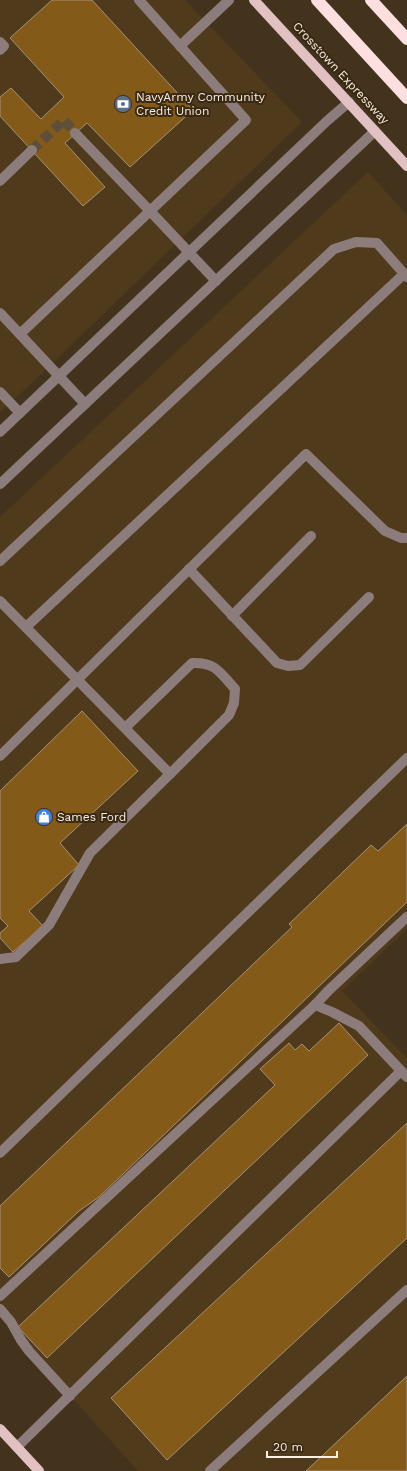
<svg xmlns="http://www.w3.org/2000/svg" width="407" height="1471" font-family="'Work Sans',sans-serif">
	<style>
		.built { fill: #4f3a1c }
		.building { fill: #845a19; stroke: #a59178 }
		.lines { fill: none; stroke-linecap: round; stroke-linejoin: round }
		.minor-tunnel { stroke: #5f4f3a; stroke-width: 10; stroke-dasharray: 10 5; stroke-linecap: butt }
		.minor { stroke: #8c7c7c; stroke-width: 10 }
		.major { stroke: #e1c1c2; stroke-width: 10 }
		.highway { stroke: #fedfdf; stroke-width: 12 }
		.labels { text-anchor: middle; dominant-baseline: central; stroke-width: 4; stroke-linejoin: round; paint-order: stroke }
		.street-label { font-size: 12px; fill: #faefe2; stroke: #392912 }
		.poi-label { font-size: 12px; fill: #faefe2; stroke: #392912; text-anchor: start }
	</style>
	<rect width="100%" height="100%" fill="#44331c"/>
	<g class="built">
		<polygon points="0,0 185,0 302,122 36,379 0,412"/>
		<polygon points="368,172 407,215 407,929 342,991 407,1058 407,1471 138,1471 0,1318 0,517"/>
	</g>
	<g class="building">
		<polygon points="52,0 92,0 193,110 130,167 87,123 65,143 105,187 83,206 0,116 0,97 11,88 41,119 64,97 10,38"/>
		<polygon points="82,711 138,771 60,843 79,865 29,911 43,926 13,952 0,938 0,933 8,926 0,918 0,791"/>
		<polygon points="407,824 407,902 99,1197 79,1211 9,1277 0,1268 0,1206 292,927 289,924 371,845 378,851"/>
		<polygon points="339,1023 368,1055 47,1358 18,1327 275,1085 260,1069 289,1043 295,1050 302,1044 309,1051"/>
		<polygon points="407,1123 407,1238 167,1460 111,1398"/>
		<polygon points="407,1376 407,1471 306,1471"/>
	</g>
	<g class="lines">
		<polyline class="minor-tunnel" points="32,150 64,120 75,133"/>
		<g class="minor">
			<polyline points="139,0 246,120 150,211 216,281"/>
			<polyline points="0,42 4,46 0,50"/>
			<polyline points="180,46 229,0"/>
			<polyline points="0,181 32,150"/>
			<polyline points="0,313 85,404"/>
			<polyline points="20,334 150,211 75,133"/>
			<polyline points="0,392 20,413"/>
			<polyline points="0,432 327,121 349,102"/>
			<polyline points="0,484 375,131"/>
			<polyline points="0,561 334,249 356,242 377,243 407,277"/>
			<polyline points="189,569 277,663 288,666 300,665 369,597"/>
			<polyline points="0,601 170,774 90,853 49,925 16,957 0,959"/>
			<polyline points="232,616 311,536"/>
			<polyline points="26,627 404,274"/>
			<path d="M125,728L192,663C216,662 220,673 235,689L234,703L229,715L170,774"/>
			<polyline points="0,756 306,454 385,531 401,538 407,538"/>
			<polyline points="315,1005 328,991 407,917"/>
			<polyline points="0,1153 407,758"/>
			<polyline points="0,1296 315,1005 332,1012 359,1026 407,1077"/>
			<polyline points="0,1309 11,1322 21,1340 29,1351 70,1396"/>
			<polyline points="17,1447 401,1071"/>
			<polyline points="210,1471 407,1290"/>
		</g>
		<g class="major">
			<polyline points="254,0 407,166"/>
			<polyline points="0,1429 39,1471"/>
		</g>
		<g class="highway">
			<polyline points="317,0 407,98"/>
			<polyline points="371,0 407,39"/>
		</g>
	</g>
	<defs>
		<symbol id="bank-disc" viewBox="-11 -11 22 22"><circle r="9.5" fill="#5c6f8a" stroke="#392912"/><path d="M-6-4H6V4H-6ZM0-2.3a2.3 2.3 0 1 0 0 4.6a2.3 2.3 0 1 0 0-4.6Z" fill="#fff"/></symbol>
		<symbol id="shop-disc" viewBox="-11 -11 22 22"><circle r="9.5" fill="#3f7fe0" stroke="#392912"/><path d="M-5-2.5h2.3a2.7 3.5 0 0 1 5.4 0H5L5.5 6h-11ZM-1.5-2.5h3a1.5 2.3 0 0 0-3 0Z" fill="#fff"/></symbol>
	</defs>
	<g fill-rule="evenodd">
		<use href="#bank-disc" x="113" y="94" width="20" height="20"/>
		<use href="#shop-disc" x="34" y="807" width="20" height="20"/>
	</g>
	<g class="labels">
		<g class="street-label">
			<text transform="translate(341 73) rotate(47)">Crosstown Expressway</text>
		</g>
		<g class="poi-label">
			<text x="136" y="97">NavyArmy Community<tspan x="136" dy="14">Credit Union</tspan></text>
			<text x="57" y="817">Sames Ford</text>
		</g>
	</g>
	<path d="M267 1451v6h70v-6" fill="none" stroke="#faefe2" stroke-width="2"/>
	<text x="273" y="1451" font-size="12" fill="#faefe2" stroke="#392912" stroke-width="3" paint-order="stroke">20 m</text>
</svg>
